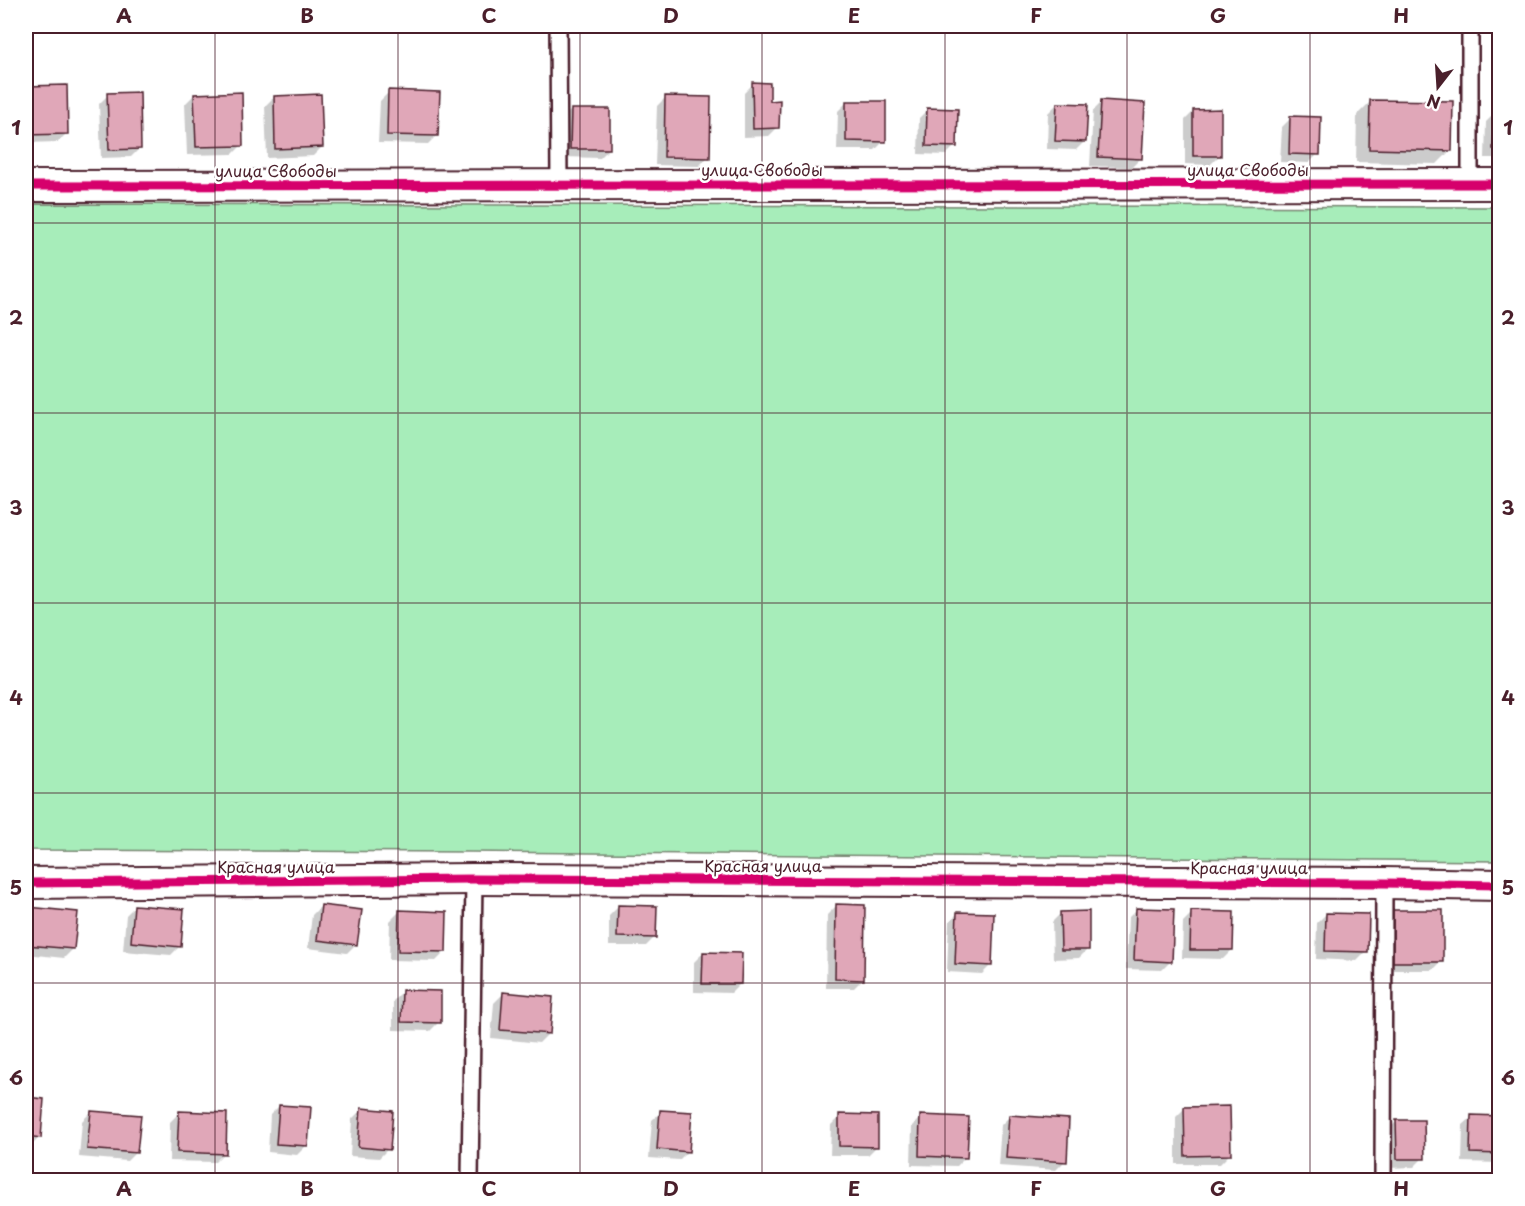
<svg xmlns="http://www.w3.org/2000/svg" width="1525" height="1206" font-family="'Playpen Sans',sans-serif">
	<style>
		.green { fill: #a7edba; stroke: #788672; stroke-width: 1.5 }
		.shadow { fill: #0003 }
		.building { fill: #e0a7b8; stroke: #4a1f2b; stroke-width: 1.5 }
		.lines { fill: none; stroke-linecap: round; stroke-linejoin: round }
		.service-casing { stroke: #4a1f2b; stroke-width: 20 }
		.minor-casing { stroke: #4a1f2b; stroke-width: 34 }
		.service { stroke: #fff; stroke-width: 15 }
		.minor { stroke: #fff; stroke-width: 30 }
		.cycleway-casing { stroke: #fff; stroke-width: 13 }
		.cycleway { stroke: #d6006c; stroke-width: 9 }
		.grid { fill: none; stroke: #4a1f2b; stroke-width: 1.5; stroke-opacity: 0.55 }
		.labels { text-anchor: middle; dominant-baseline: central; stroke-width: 5; stroke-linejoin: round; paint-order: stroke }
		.street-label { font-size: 16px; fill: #4a1f2b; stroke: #fff }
		.neatline { fill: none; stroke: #4a1f2b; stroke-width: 2 }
		.grid-label { font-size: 20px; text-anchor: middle; font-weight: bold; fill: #4a1f2b }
	</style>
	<rect width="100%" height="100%" fill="#fff"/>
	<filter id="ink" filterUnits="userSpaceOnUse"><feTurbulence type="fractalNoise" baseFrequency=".0167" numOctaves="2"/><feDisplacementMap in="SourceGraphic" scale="12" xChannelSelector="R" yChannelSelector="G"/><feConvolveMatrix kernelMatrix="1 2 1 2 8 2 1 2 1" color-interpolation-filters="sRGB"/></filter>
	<g filter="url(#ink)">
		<polygon class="green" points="26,204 1499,207 1499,861 472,852 26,850"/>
		<g class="shadow">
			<polygon points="753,84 768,102 778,127 769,136 744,137 744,93"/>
			<polygon points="66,86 67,133 58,142 26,143 26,87"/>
			<polygon points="389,92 437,135 428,144 378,143 380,101"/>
			<polygon points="108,95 140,148 131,157 101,158 99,104"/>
			<polygon points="194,95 242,145 233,154 187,155 185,104"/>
			<polygon points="274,97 322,147 313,156 267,158 265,106"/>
			<polygon points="666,97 708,157 699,166 655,165 657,106"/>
			<polygon points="1371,101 1450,151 1437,164 1356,162 1357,115"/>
			<polygon points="847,102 884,141 875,150 837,150 838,111"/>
			<polygon points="1102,102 1141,158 1132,167 1090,166 1093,111"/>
			<polygon points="1057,104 1085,141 1076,150 1047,149 1048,113"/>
			<polygon points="928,109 955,146 946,155 918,154 919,118"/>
			<polygon points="571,110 609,149 600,158 562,157 562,119"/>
			<polygon points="1194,111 1219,156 1210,165 1185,164 1185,120"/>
			<polygon points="1495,113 1500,113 1500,158 1485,158 1486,122"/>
			<polygon points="1291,118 1318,154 1309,163 1280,162 1282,127"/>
			<polygon points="135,906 180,946 171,955 123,951 126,915"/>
			<polygon points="321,906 356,944 347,953 308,948 312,915"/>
			<polygon points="836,906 863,979 854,988 826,988 827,915"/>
			<polygon points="618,907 655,937 646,946 609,946 609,916"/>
			<polygon points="28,909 73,949 64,958 26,954 26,911"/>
			<polygon points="1137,909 1171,961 1162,970 1126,969 1128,918"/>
			<polygon points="1394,911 1442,961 1433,970 1385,970 1385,920"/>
			<polygon points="399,912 445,952 436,961 389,960 390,921"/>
			<polygon points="958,913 991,965 982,974 947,972 949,922"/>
			<polygon points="1061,913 1088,949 1079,958 1053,959 1052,922"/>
			<polygon points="1192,913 1232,950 1223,959 1182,958 1183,922"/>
			<polygon points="1326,914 1366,952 1357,961 1316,959 1317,923"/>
			<polygon points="703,953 740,984 731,993 694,992 694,962"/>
			<polygon points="402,992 439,1022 430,1031 393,1030 393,1001"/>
			<polygon points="503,994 548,1034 539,1043 491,1038 494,1003"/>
			<polygon points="26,1099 43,1100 40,1137 31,1146 26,1146"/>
			<polygon points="279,1106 306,1146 297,1155 268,1152 270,1115"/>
			<polygon points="1185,1108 1229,1155 1220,1164 1176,1164 1176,1117"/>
			<polygon points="361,1110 388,1149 379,1158 350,1156 352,1119"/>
			<polygon points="91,1112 136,1152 127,1161 79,1157 82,1121"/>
			<polygon points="661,1112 688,1151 679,1160 649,1158 652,1120"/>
			<polygon points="179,1113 224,1153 215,1162 169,1161 170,1122"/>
			<polygon points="840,1116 877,1146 868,1155 830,1155 831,1125"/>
			<polygon points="1010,1116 1065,1161 1056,1170 998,1166 1001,1125"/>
			<polygon points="921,1117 966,1157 957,1166 911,1165 912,1126"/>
			<polygon points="1472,1117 1500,1117 1500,1163 1462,1162 1463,1125"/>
			<polygon points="1396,1122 1423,1158 1414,1167 1388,1168 1388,1131"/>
		</g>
		<g class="building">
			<polygon points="752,82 770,83 770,101 780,100 779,128 753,129"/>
			<polygon points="67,85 68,134 26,135 26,86"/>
			<polygon points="388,90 440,92 438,136 387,135"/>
			<polygon points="140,92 141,149 109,150 107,93"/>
			<polygon points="242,92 243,146 196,147 194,94"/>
			<polygon points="321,94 323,147 275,149 274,96"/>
			<polygon points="665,96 711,97 710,158 664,157"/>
			<polygon points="1101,100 1145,103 1142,159 1098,157"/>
			<polygon points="1370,100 1453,101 1452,151 1369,149"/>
			<polygon points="846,101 886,101 886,142 846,141"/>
			<polygon points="1057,103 1088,104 1086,142 1055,141"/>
			<polygon points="927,108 958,109 957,147 926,146"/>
			<polygon points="571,109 610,109 610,149 570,149"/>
			<polygon points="1221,109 1221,156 1193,156 1193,110"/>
			<polygon points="1495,111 1500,112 1500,149 1493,149"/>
			<polygon points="1290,116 1321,117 1320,155 1289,154"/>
			<polygon points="836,904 865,905 864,980 835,979"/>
			<polygon points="134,905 184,909 181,947 131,942"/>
			<polygon points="321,905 362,910 357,945 317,940"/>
			<polygon points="618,905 657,906 656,938 617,937"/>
			<polygon points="28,907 78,912 74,949 26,945"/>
			<polygon points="1136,908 1174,909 1172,962 1134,960"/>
			<polygon points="399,910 447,912 446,952 398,951"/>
			<rect x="1393" y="910" width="50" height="52"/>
			<polygon points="1089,911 1089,950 1061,950 1060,912"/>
			<polygon points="1191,911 1234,912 1233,950 1190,950"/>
			<polygon points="957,912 994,913 992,966 955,964"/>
			<polygon points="1326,913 1369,914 1368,952 1325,951"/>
			<polygon points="703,952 742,953 741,984 702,984"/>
			<polygon points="402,990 441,991 441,1023 401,1022"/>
			<polygon points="503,992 553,997 550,1034 500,1030"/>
			<polygon points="26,1097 44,1099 41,1138 26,1136"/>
			<polygon points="279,1105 311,1107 308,1146 276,1144"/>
			<polygon points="1230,1106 1231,1155 1185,1156 1184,1107"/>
			<polygon points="361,1108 393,1111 390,1150 358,1147"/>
			<polygon points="660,1110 692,1112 689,1152 657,1149"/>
			<polygon points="91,1111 141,1115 137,1153 87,1149"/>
			<polygon points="179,1111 227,1113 226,1154 177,1152"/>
			<polygon points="839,1114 878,1115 878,1147 839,1146"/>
			<polygon points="920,1115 969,1117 967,1158 919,1156"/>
			<polygon points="1009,1115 1069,1119 1067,1162 1006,1158"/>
			<polygon points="1471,1115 1500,1116 1500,1154 1470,1153"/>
			<polygon points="1396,1120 1424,1120 1425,1159 1397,1159"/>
		</g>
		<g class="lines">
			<defs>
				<g id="service">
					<polyline points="558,26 559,184"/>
					<polyline points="1470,183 1470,26"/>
					<polyline points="470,1180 474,879"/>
					<polyline points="1383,1180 1384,883"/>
				</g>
				<g id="minor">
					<polyline points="26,186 1500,184"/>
					<polyline points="26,883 474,879 1384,883 1500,885"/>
				</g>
			</defs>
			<use href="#service" class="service-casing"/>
			<use href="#minor" class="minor-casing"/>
			<use href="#service" class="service"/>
			<use href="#minor" class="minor"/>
			<defs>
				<g id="cycleway">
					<polyline points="26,186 1500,184"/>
					<polyline points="26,883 474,879 1384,883 1500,885"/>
				</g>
			</defs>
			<use href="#cycleway" class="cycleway-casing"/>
			<use href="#cycleway" class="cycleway"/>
		</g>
	</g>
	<path class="grid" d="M215,26V1180M398,26V1180M580,26V1180M762,26V1180M945,26V1180M1127,26V1180M1310,26V1180M26,223H1500M26,413H1500M26,603H1500M26,793H1500M26,983H1500"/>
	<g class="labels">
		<g class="street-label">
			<text x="762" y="169">улица Свободы</text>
			<text x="1248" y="169">улица Свободы</text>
			<text x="276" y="170">улица Свободы</text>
			<text x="763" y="865">Красная улица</text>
			<text x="276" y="866">Красная улица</text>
			<text x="1249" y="867">Красная улица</text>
		</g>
	</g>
	<rect width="1525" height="1206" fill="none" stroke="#fff" stroke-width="66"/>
	<g transform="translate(1438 87) rotate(197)" stroke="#ffffff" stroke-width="4.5" paint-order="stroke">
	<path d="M0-4.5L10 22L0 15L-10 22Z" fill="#4a1f2b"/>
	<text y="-9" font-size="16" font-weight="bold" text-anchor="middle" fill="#4a1f2b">N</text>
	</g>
	<rect x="33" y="33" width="1459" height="1140" class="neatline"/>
	<g class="grid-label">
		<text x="124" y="23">A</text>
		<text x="307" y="23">B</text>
		<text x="489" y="23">C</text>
		<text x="671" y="23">D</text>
		<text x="854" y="23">E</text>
		<text x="1036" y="23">F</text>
		<text x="1218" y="23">G</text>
		<text x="1401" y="23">H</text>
		<text x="16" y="135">1</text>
		<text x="1508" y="135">1</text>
		<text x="16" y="325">2</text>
		<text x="1508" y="325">2</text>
		<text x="16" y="515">3</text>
		<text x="1508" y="515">3</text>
		<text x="16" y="705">4</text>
		<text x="1508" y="705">4</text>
		<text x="16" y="895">5</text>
		<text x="1508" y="895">5</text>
		<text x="16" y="1085">6</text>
		<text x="1508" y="1085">6</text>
		<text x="124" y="1196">A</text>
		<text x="307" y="1196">B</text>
		<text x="489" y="1196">C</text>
		<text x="671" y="1196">D</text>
		<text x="854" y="1196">E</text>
		<text x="1036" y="1196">F</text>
		<text x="1218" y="1196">G</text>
		<text x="1401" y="1196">H</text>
	</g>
</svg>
